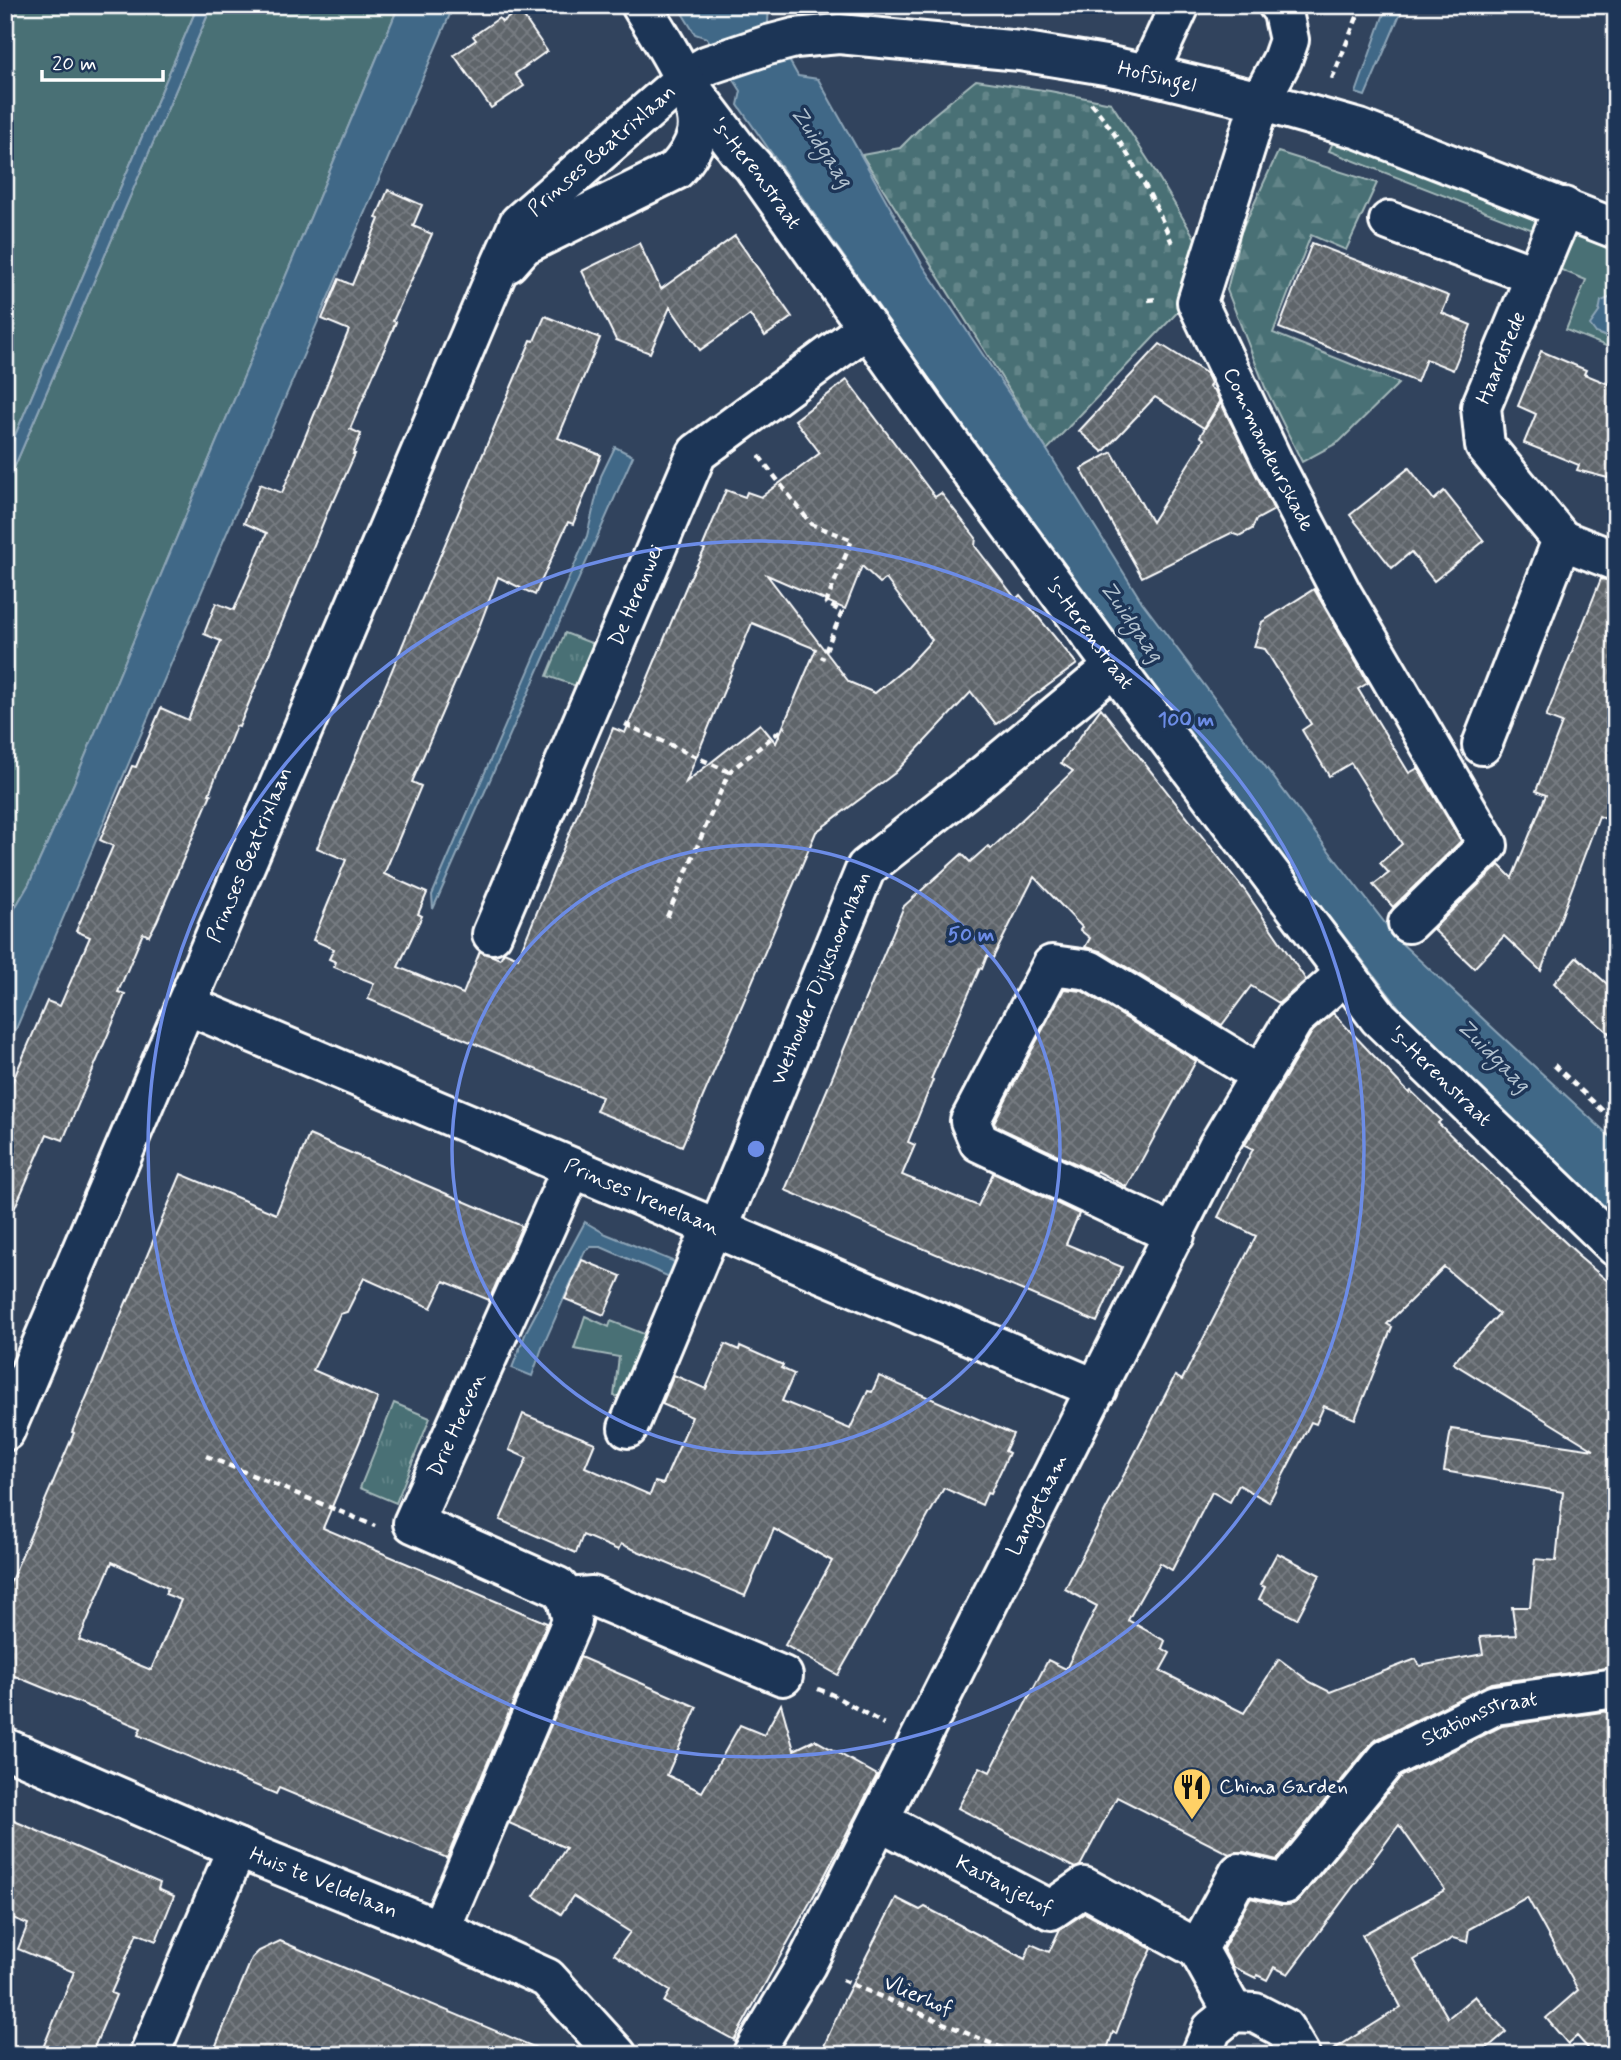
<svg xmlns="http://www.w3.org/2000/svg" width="1621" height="2060" font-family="Mynerve,sans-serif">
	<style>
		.grass { fill: #487074; stroke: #a4b8ba; stroke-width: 2 }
		.forest { fill: url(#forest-firs); stroke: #a4b8ba; stroke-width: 2 }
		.cemetery { fill: url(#cemetery-stones); stroke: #a4b8ba; stroke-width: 2 }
		.park { fill: url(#park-tufts); stroke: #a4b8ba; stroke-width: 2 }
		.water { fill: #3f6787; stroke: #8ca4b7; stroke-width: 2 }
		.building { fill: url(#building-cross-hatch); stroke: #fff; stroke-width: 2; fill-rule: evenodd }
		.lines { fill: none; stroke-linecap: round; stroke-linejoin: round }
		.minor-casing { stroke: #fff; stroke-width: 44 }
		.major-casing { stroke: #fff; stroke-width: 44 }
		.path { stroke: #fff; stroke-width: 4.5; stroke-dasharray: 7 5; stroke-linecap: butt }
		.minor { stroke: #1d3557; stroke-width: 38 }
		.major { stroke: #1d3557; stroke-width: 38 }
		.ring { fill: none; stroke: #6c8ce6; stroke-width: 3.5 }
		.labels { text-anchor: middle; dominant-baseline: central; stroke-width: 7; stroke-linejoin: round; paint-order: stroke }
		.street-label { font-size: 21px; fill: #fff; stroke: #1d3557 }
		.poi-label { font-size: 21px; fill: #fff; stroke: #1d3557; text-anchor: start }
		.water-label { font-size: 23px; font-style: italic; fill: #b2c2cf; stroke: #1d3557 }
		.centre { fill: #6c8ce6; stroke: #1d3557; stroke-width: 3.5 }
		.ring-label { font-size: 21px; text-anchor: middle; font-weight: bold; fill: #6c8ce6; stroke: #1d3557; stroke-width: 7; stroke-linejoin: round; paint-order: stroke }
	</style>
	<defs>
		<pattern id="forest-firs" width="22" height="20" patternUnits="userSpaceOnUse" patternTransform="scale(1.75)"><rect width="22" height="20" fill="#487074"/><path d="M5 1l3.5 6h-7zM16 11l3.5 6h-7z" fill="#638589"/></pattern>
		<pattern id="cemetery-stones" width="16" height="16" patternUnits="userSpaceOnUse" patternTransform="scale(1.75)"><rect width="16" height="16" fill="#487074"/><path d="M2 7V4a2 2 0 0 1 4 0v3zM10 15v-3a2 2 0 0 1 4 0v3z" fill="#638589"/></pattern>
		<pattern id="park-tufts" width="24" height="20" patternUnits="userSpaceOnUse" patternTransform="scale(1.75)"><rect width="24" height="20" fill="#487074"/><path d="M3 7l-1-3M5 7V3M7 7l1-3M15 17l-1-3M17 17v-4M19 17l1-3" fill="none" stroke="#638589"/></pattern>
		<pattern id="building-cross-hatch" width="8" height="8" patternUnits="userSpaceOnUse" patternTransform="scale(1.75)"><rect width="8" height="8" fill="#5f656b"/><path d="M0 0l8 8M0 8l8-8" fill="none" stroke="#777c81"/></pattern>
	</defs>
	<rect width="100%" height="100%" fill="#31435d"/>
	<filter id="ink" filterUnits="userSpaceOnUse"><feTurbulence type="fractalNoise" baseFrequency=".0143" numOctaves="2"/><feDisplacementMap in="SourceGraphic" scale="14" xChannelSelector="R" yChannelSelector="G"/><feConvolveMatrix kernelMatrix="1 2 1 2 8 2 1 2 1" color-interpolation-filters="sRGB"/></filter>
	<g filter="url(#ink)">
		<g class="grass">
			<polygon points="5,5 198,5 5,459"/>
			<polygon points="212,5 399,5 74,783 29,884 5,925 5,489"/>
			<polygon points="1334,140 1541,221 1538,232 1329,151"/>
			<polygon points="1578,231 1616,246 1616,301 1609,298 1596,333 1616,341 1616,350 1566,330 1586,280 1559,269"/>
			<polygon points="585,1316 609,1327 611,1321 652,1337 629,1398 614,1396 619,1357 574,1349"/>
		</g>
		<polygon class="forest" points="1278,152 1377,183 1346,250 1311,235 1273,333 1399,383 1339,442 1302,462 1265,387 1227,290 1241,232"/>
		<polygon class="cemetery" points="976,80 1050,91 1111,103 1152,166 1206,257 1207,281 1047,450 862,155 900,148 931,117"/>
		<g class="park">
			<polygon points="565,633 594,644 576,686 547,676"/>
			<polygon points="394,1403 430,1418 396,1503 360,1488"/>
		</g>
		<g class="water">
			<polygon points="198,5 212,5 5,489 5,459"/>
			<polygon points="399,5 454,5 192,614 5,1055 5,925 29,884 74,783"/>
			<polygon points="677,5 769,5 768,23 798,76 818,79 922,264 1047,450 1142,602 1322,842 1399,941 1616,1142 1616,1219 1405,1015 1188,735 1020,509 738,105 741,91 707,38 695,34"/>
			<polygon points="1387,5 1404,5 1365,96 1356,93"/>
			<polygon points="1609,298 1616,301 1616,340 1596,333 1590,325 1599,312 1601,301"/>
			<polygon points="615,447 633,456 433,909 432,895 587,536 601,476"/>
			<polygon points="585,1222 606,1234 680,1264 674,1279 601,1247 591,1247 585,1251 542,1348 532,1376 512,1368 527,1330"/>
		</g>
		<g class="building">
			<polygon points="519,10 547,51 515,74 524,86 491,108 454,55 476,40 473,36 499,18 502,22"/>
			<polygon points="388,190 422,205 413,226 432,234 393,321 396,322 350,429 361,434 353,454 355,454 334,501 332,501 239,727 236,726 209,794 211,794 157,921 149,936 143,933 118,992 125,994 121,1004 63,1140 47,1134 5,1230 5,1099 47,1001 60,1006 90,937 76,931 113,846 100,840 132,766 136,767 161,708 188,720 221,641 204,634 216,603 234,610 267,533 244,523 260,484 282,493 349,330 322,319 339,279 352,285 379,219 376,218"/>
			<polygon points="735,236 792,317 765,336 750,315 700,350 670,307 650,353 616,340 582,271 639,243 661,289"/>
			<polygon points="1312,243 1449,296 1442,313 1471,325 1453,370 1426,359 1417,382 1279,328"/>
			<path d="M545,316L600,338L558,438L601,455L573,524L568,522L535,595L498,577L479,627L412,782L421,786L384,874L427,893L418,914L422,916L398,967L463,994L480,951L500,959L504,952L518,958L613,728L625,733L688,582L705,549L702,548L726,490L745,497L747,492L761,497L820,453L795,420L847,380L935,497L941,493L976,538L975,546L1016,599L1020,595L1077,664L996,724L971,692L895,773L816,832L682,1146L596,1111L602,1097L368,999L374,983L334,967L336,962L329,959L334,949L313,940L346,860L317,848L531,340L534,341ZM862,566L880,583L886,579L932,640L907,667L875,693L849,682L767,575L845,609ZM752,623L816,649L776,743L760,724L686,782Z"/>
			<polygon points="1160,344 1206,373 1211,383 1209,387 1215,391 1220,402 1204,428 1155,397 1103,452 1079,431"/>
			<polygon points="1541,351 1586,370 1584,374 1616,387 1616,459 1608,478 1577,470 1579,465 1524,443 1536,414 1518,406"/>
			<polygon points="1221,403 1274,510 1256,520 1252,529 1239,536 1231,533 1142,577 1081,469 1112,452 1152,522 1204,439 1200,436"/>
			<polygon points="1409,468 1434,500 1444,491 1484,541 1434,581 1411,552 1392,568 1350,515"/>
			<polygon points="1601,579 1616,582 1616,823 1599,816 1541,971 1504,936 1474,968 1433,929 1499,865 1512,878 1546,795 1536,791 1562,723 1546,717"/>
			<polygon points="1314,589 1368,683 1358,689 1409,773 1418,768 1461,841 1393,907 1373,885 1389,873 1380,863 1402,844 1351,763 1329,776 1302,730 1311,724 1265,649 1254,647 1262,622"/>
			<polygon points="1101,708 1246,892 1306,980 1279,1003 1251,986 1222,1025 1100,951 1085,947 1090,938 1080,930 1082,927 1034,877 993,958 987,956 982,969 980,968 931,1079 933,1080 908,1142 915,1145 902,1175 978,1206 993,1173 1079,1214 1066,1244 1122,1267 1097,1322 785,1190 904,906 962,854 970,862 988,846 991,849 1073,771 1061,763"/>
			<polygon points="1577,957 1616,992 1616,1039 1578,1007 1554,983"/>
			<polygon points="1064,989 1082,991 1196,1061 1127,1187 1097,1171 1096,1173 996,1126 994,1122"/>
			<path d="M1333,1013L1409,1093L1411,1091L1441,1120L1438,1123L1536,1217L1537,1216L1579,1255L1578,1256L1616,1288V1354L1609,1366L1616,1373V1667L1492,1683L1377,1739L1370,1745L1277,1860L1244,1852H1235L1229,1854L1117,1797L1080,1866L1075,1868L958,1808L980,1767L990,1772L1048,1660L1066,1669L1097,1606L1065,1589L1175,1376L1182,1380L1256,1236L1218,1217L1253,1149L1245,1145L1312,1032ZM1444,1267L1499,1314L1453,1363L1594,1450L1451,1429L1444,1471L1563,1492L1556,1561L1535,1559L1530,1607H1512L1516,1635L1480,1637L1483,1654L1420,1666L1416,1659L1330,1692L1310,1682L1279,1659L1244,1713L1160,1671L1170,1653L1162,1648L1165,1641L1128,1620L1160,1563L1172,1570L1212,1492L1230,1502L1239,1485L1269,1502L1311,1422L1316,1424L1324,1406L1355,1419L1392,1327L1387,1324Z"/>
			<path d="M309,1135L522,1226L489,1300L444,1281L431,1308L364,1278L347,1312L340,1314L313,1370L378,1398L323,1528L547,1623L447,1858L279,1788L276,1794L138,1735L141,1728L5,1672V1595L74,1433L72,1432L127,1300L128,1301L181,1174L276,1214ZM112,1562L168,1588L165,1594L181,1600L151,1670L79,1640Z"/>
			<polygon points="582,1260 621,1276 604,1315 565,1299"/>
			<polygon points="725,1344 739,1350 740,1346 783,1365 781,1368 794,1374 782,1401 850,1429 868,1391 872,1392 879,1376 1013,1434 1005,1451 1009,1453 990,1494 987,1493 982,1505 944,1488 838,1675 785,1645 832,1561 774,1529 745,1596 621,1544 618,1550 583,1535 576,1553 500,1520 527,1458 509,1450 523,1414 595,1443 585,1467 650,1495 655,1482 663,1484 692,1417 662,1404 674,1375 706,1389"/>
			<polygon points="1277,1553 1320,1575 1297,1619 1259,1599 1265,1587 1260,1585"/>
			<polygon points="580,1657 697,1707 667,1775 702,1792 740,1725 764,1735 781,1704 794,1750 815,1740 877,1775 825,1875 734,2040 664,2002 670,1991 614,1954 630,1932 573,1896 561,1914 534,1896 566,1848 509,1823"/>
			<polygon points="1616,1710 1616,2055 1594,2055 1577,2036 1568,2044 1546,2018 1578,1990 1527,1897 1469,1929 1467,1942 1453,1938 1414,1960 1448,2018 1475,1996 1506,2032 1479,2055 1325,2055 1401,2007 1362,1935 1445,1890 1399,1825 1288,1974 1274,1967 1267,1980 1257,1975 1256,1978 1233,1967 1223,1949 1250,1898 1281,1905 1293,1904 1301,1898 1401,1776 1502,1726"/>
			<polygon points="5,1817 160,1883 158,1889 174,1896 156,1941 137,1933 111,1993 116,1995 91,2055 40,2055 74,1972 18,1949 28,1924 5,1915"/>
			<polygon points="896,1898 920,1910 925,1907 1025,1959 1031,1944 1049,1952 1060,1929 1085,1913 1152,1949 1136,1981 1116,2034 1113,2032 1105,2055 820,2055 844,2000"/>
			<polygon points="280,1941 551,2054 550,2055 212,2055 252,1958 259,1951"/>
		</g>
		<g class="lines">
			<defs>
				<g id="minor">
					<path id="s1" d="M1278,5L1282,8L1289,40L1282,60L1260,101L1197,302L1273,462L1342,594L1488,845L1408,923"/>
					<polyline points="1148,74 1180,5"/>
					<polyline points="1389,221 1536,276"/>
					<path id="s2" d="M1616,229L1359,129L1260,101L1148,74L1105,65L1020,51L839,34L795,38L768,45L708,65L684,79L738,150L753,166L925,409L1114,667L1379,1018L1616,1247"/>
					<polyline points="1562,540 1616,561"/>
					<path id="s3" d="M1482,745L1562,540L1485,446L1481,407L1564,207"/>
					<path id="s4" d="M492,934L697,453L867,328"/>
					<path id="s5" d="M187,1005L1097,1389"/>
					<path id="s6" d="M718,1229L866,868L985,774L1114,667"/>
					<polyline points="1175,1235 979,1142 970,1121 1052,965 1089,970 1261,1075"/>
					<polyline points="628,1428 712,1227"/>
					<polyline points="567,1598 592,1596 783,1676"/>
					<path id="s7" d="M5,1748L237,1848L440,1930L547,1978L617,2055"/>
					<path id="s8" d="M880,1821L1051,1910L1084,1887L1198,1949"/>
					<path id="s9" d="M440,1930L572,1621L567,1598L558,1587L413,1523L572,1168"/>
					<path id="s10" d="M1233,2012L1198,1949L1239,1873L1285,1884L1387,1759L1495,1705L1616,1688"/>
					<polyline points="149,2055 237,1848"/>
					<path id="s11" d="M752,2055L806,1965L1218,1146L1294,1019L1345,974"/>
					<polyline points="1201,2055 1212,2029 1233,2012 1255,2013 1284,2028 1300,2055"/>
				</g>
				<g id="major">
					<path d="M508,263L524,245L676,170C686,159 694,148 697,133C704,100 658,34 641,5"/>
					<path id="s12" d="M5,1431L495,277L519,223L684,79"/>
				</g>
			</defs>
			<use href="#minor" class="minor-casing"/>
			<use href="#major" class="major-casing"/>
			<g class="path">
				<polyline points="1332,79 1362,5"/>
				<path d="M1091,103C1124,142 1152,195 1172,243"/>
				<polyline points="1148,300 1158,299"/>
				<polyline points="759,456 811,524 852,540 826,603 842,612 822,659"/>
				<polyline points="625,724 729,772"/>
				<polyline points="667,917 729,772 785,727"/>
				<polyline points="1554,1065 1616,1123"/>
				<polyline points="206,1456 375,1526"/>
				<polyline points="818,1689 833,1695 884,1724"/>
				<polyline points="842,1980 1018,2055"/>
			</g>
			<use href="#minor" class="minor"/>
			<use href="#major" class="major"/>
		</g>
	</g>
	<g class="ring">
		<circle cx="756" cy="1149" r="304"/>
		<circle cx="756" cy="1149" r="608"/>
	</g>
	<defs>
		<symbol id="restaurant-pin" viewBox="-11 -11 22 30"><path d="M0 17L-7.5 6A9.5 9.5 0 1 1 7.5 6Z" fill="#ffd166" stroke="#1d3557"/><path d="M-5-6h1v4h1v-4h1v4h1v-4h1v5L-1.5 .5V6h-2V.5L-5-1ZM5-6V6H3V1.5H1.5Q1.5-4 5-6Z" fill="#111"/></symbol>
	</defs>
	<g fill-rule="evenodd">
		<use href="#restaurant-pin" x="1170" y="1765" width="44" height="60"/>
	</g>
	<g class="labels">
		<g class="street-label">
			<text transform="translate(1157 77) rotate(13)">Hofsingel</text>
			<text stroke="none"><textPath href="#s12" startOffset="1423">Prinses Beatrixlaan</textPath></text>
			<text stroke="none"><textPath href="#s2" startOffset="1088">'s-Herenstraat</textPath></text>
			<text stroke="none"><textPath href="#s3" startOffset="434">Haardstede</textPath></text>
			<text stroke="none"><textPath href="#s1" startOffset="480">Commandeurskade</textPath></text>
			<text stroke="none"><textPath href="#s4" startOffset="368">De Herenwei</textPath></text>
			<text stroke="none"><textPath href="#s2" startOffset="1656">'s-Herenstraat</textPath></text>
			<text stroke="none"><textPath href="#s12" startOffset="626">Prinses Beatrixlaan</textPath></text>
			<text stroke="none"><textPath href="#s6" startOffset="271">Wethouder Dijkshoornlaan</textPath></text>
			<text stroke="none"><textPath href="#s2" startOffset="2222">'s-Herenstraat</textPath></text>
			<text stroke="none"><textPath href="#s5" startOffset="494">Prinses Irenelaan</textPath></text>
			<text stroke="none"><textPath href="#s9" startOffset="640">Drie Hoeven</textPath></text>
			<text stroke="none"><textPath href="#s11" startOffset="620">Langetaam</textPath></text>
			<text stroke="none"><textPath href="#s10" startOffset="469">Stationsstraat</textPath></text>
			<text stroke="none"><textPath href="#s8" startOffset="140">Kastanjehof</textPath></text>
			<text stroke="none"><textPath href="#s7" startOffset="346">Huis te Veldelaan</textPath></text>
			<text transform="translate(918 1996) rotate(23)">Vlierhof</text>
		</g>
		<g class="poi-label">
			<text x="1219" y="1787">China Garden</text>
		</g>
		<g class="water-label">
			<text transform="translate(821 147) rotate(56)">Zuidgaag</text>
			<text transform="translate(1131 622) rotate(55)">Zuidgaag</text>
			<text transform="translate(1493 1056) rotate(45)">Zuidgaag</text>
		</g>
	</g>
	<circle cx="756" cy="1149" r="10" class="centre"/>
	<g class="ring-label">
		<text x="1186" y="726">100 m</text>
		<text x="971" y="941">50 m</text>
	</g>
	<rect width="1621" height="2060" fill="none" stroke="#1d3557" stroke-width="28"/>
	<rect x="14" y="14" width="1593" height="2032" fill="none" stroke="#fff" stroke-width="2.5" filter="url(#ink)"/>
	<path d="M42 70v10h121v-10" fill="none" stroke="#ffffff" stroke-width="3.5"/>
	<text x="52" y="70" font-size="21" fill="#ffffff" stroke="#1d3557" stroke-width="5" paint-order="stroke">20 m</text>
</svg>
